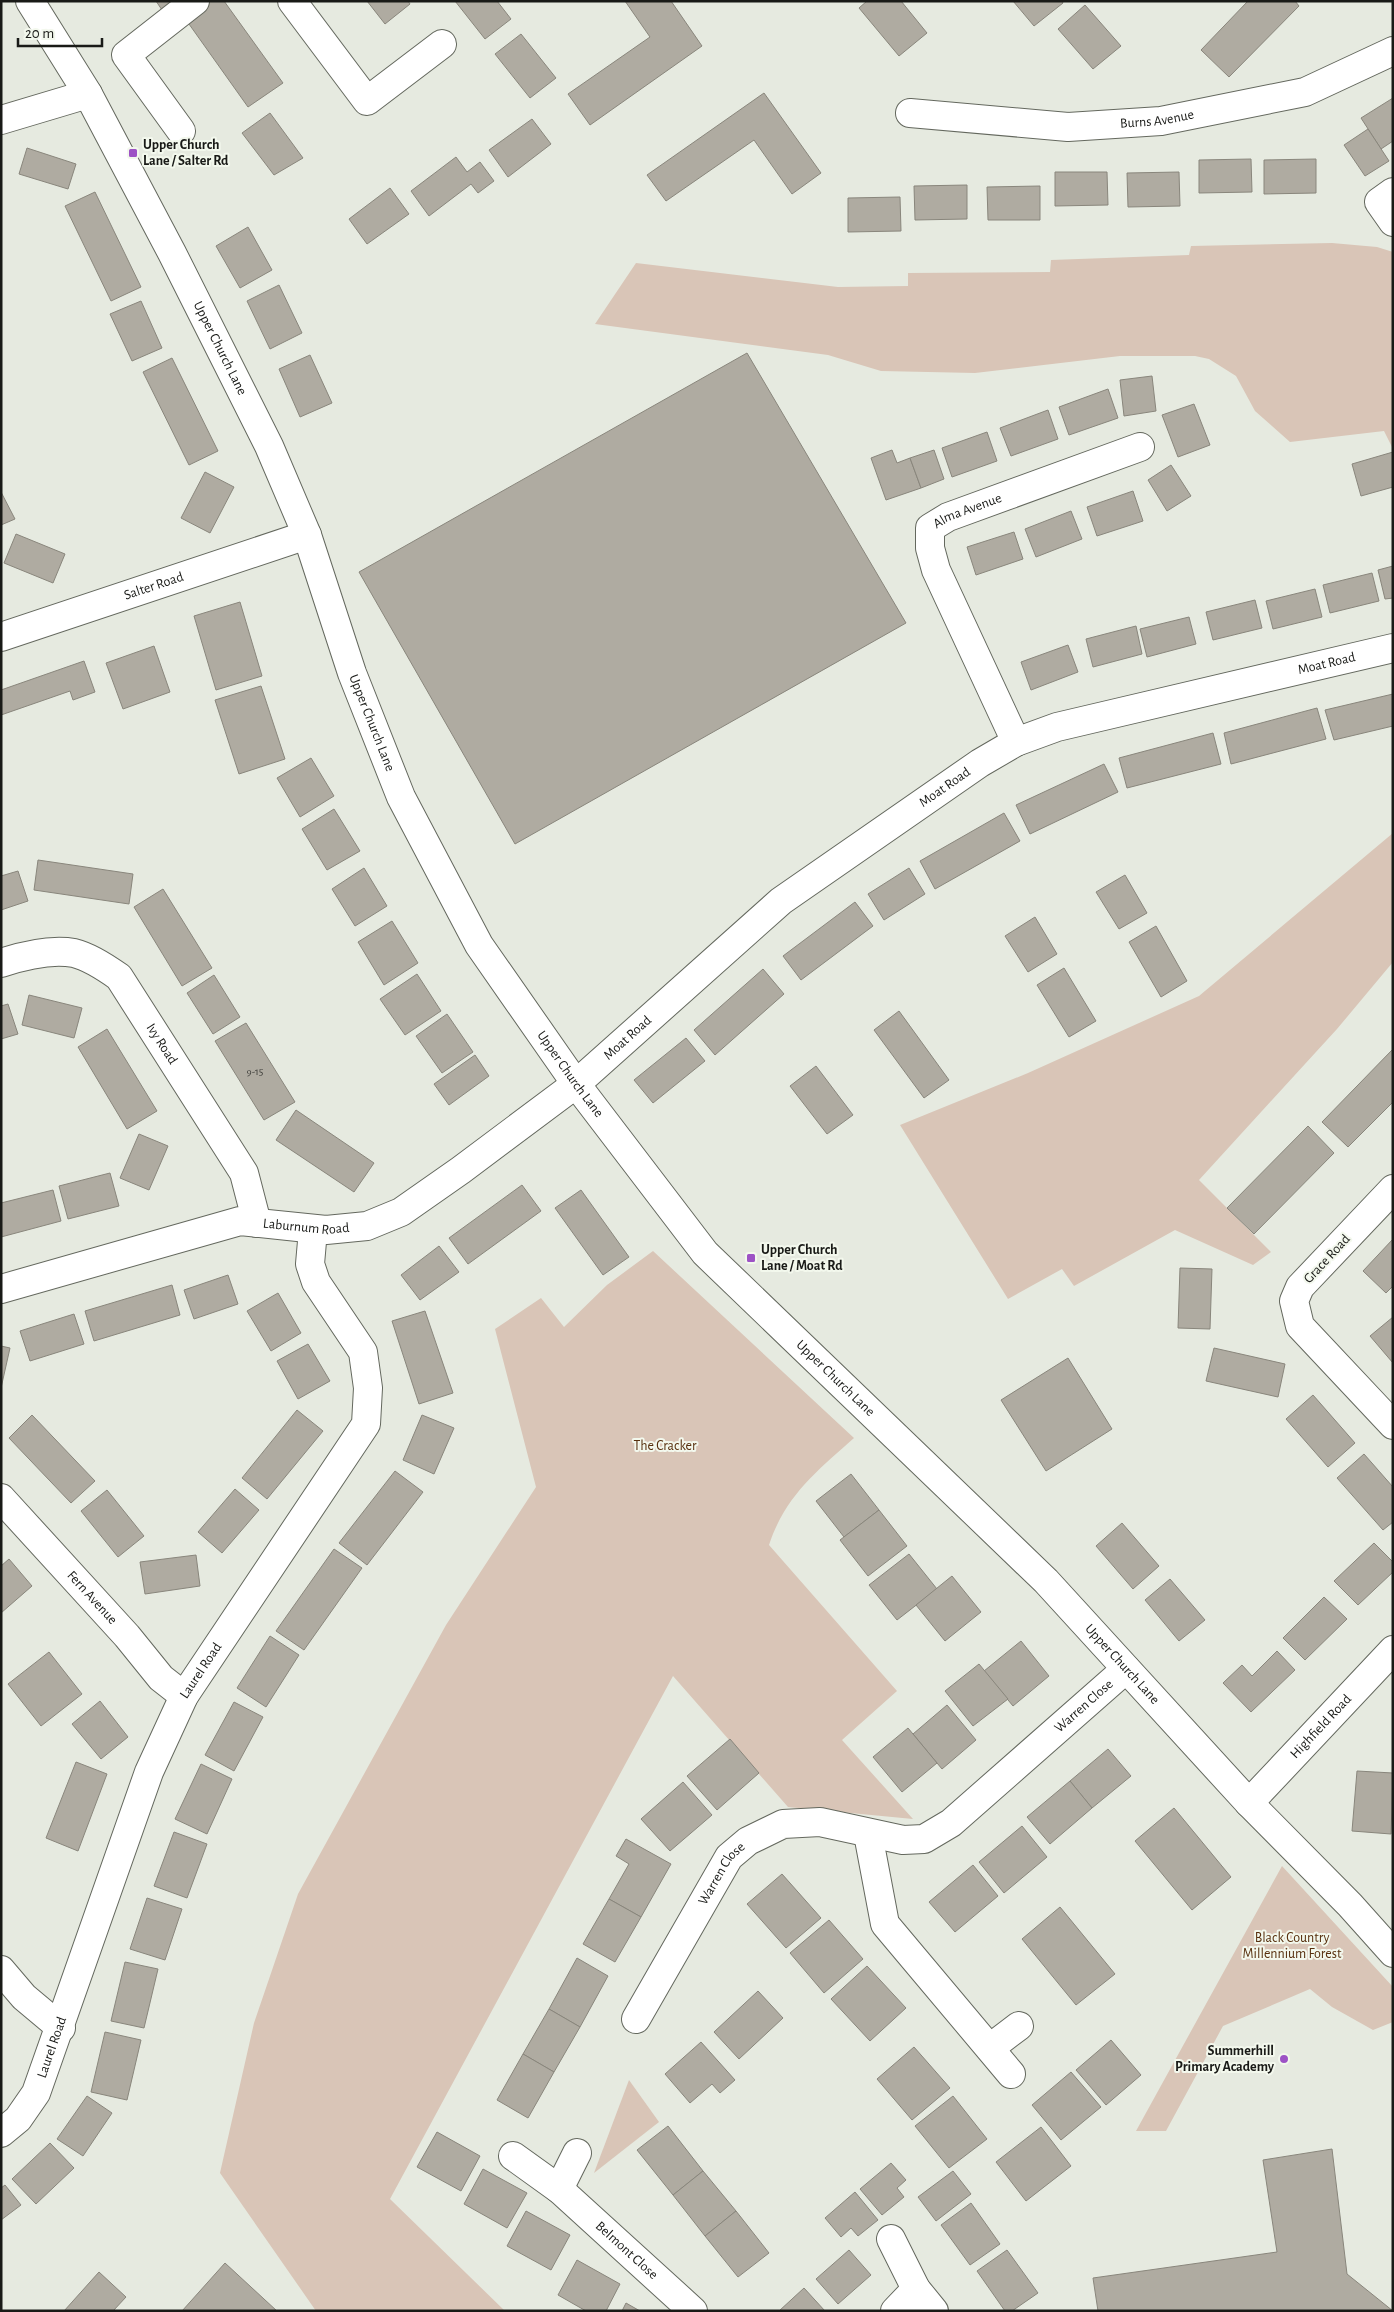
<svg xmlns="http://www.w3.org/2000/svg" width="1394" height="2312" font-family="'Alegreya Sans',sans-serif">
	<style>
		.green { fill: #d9c5b7 }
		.building { fill: #afaba1; stroke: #89867c }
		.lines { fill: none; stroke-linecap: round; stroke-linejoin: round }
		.street-casing { stroke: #64685e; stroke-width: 30 }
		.secondary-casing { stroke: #64685e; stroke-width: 30 }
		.street { stroke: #fff; stroke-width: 28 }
		.secondary { stroke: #fff; stroke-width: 28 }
		.poi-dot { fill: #9d52c5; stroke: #f3f8ed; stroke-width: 2 }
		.labels { text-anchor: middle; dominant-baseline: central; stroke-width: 4; stroke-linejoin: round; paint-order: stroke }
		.number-label { font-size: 11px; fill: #3e3e3a }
		.street-label { font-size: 14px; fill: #191a17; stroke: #f3f8ed }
		.poi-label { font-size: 14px; font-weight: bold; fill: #191a17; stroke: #f3f8ed; text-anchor: start }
		.park-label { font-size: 14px; fill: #572f0d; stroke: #f3f8ed }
	</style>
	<rect width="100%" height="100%" fill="#e6eae0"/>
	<g class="green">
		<polygon points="1332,243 1377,247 1393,252 1393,449 1384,431 1290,442 1255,411 1236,376 1209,359 1195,356 1120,356 975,373 881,371 828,355 595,324 636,263 838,287 908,286 908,273 1050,272 1051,260 1189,255 1191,246"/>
		<polygon points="1393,833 1393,962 1337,1029 1199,1180 1271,1252 1253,1265 1175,1230 1074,1286 1062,1269 1008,1299 900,1125 1028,1073 1199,996"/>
		<path d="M653,1251L854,1438C817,1471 785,1496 769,1545L897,1691L842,1740L913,1819L788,1807L673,1676L390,2199L505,2311H316L220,2173L254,2023L298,1894L446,1625L536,1487L495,1329L541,1298L564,1327L607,1285Z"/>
		<polygon points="1282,1866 1393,1987 1393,2022 1373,2030 1332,2007 1310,1989 1223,2026 1166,2131 1136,2131"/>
		<polygon points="629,2080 659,2122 594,2173"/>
	</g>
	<g class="building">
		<polygon points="156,1 175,1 162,10"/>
		<polygon points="206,1 224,1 283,83 248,107 184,17"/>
		<polygon points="367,1 408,1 410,4 385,24"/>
		<polygon points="455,1 497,1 511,19 485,39"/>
		<polygon points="625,1 671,1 702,46 590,125 568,94 650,37"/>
		<polygon points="867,1 901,1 927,33 899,56 859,8"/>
		<polygon points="1013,1 1062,1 1063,3 1034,26"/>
		<polygon points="1248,1 1295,1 1299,6 1229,77 1201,50"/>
		<polygon points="1085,5 1121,46 1093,69 1058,29"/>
		<polygon points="521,34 556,78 530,98 495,54"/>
		<polygon points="764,93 821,173 792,194 754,140 666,201 647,175"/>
		<polygon points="1393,98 1393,141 1381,149 1361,118"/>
		<polygon points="270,113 303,158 274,175 242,133"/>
		<polygon points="532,119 551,144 508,177 489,150"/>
		<polygon points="1368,129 1389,161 1365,176 1344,145"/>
		<polygon points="27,148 76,164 68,189 19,174"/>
		<polygon points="456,157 467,172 480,162 494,181 478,193 471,184 429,216 411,191"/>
		<polygon points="1251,159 1252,192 1199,193 1199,160"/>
		<polygon points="1316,159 1316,193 1264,194 1264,160"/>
		<polygon points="1055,172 1107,172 1108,205 1055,206"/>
		<polygon points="1179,172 1180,206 1128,207 1127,173"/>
		<polygon points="967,185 967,219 915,220 914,186"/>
		<polygon points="1040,186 1040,220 988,220 987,187"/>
		<polygon points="390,188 409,214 367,244 349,219"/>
		<polygon points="95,192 141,287 111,301 65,206"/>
		<polygon points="900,197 901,231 848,232 848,198"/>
		<polygon points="248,227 272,270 240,288 216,246"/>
		<polygon points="279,285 302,333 270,349 247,301"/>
		<polygon points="141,301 162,348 132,361 110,314"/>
		<polygon points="747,353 906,623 515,844 359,572"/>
		<polygon points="310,355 332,403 300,417 279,369"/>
		<polygon points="172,358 218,451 189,465 143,372"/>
		<polygon points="1152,376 1156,411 1124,416 1120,380"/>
		<polygon points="1108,389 1118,418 1069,435 1059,407"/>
		<polygon points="1194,404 1210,445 1178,457 1162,415"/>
		<polygon points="1048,410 1058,439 1011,456 1000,428"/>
		<polygon points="987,432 997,461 952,477 942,448"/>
		<polygon points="892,450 897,463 910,458 921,488 886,500 871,458"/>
		<polygon points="934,450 944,479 921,488 910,458"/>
		<polygon points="1393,452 1393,487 1361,496 1352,464"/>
		<polygon points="1171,465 1191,496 1167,511 1148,480"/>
		<polygon points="205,472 234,487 210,533 181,518"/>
		<polygon points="1133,491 1143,521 1097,536 1087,507"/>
		<polygon points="1,492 15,519 1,525"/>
		<polygon points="1071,511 1082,539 1036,557 1025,529"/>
		<polygon points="1014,532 1023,559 976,575 967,547"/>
		<polygon points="16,534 65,554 53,583 4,563"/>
		<polygon points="1393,566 1393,598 1385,599 1378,570"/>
		<polygon points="1372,573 1379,601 1330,613 1323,585"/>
		<polygon points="1315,589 1322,617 1273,629 1266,601"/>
		<polygon points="1255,600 1262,628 1213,640 1206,612"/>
		<polygon points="240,602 262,676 216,690 194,616"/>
		<polygon points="1189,617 1196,644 1147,657 1140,629"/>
		<polygon points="1136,626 1142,654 1093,667 1086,639"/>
		<polygon points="1068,645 1078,672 1031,690 1021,662"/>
		<polygon points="154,646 170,692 123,709 106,663"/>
		<polygon points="84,661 95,692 73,700 70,691 1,715 1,690"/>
		<polygon points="261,686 285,759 239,774 215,700"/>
		<polygon points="1393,694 1393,726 1334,740 1325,710"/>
		<polygon points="1317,708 1326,739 1231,764 1224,733"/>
		<polygon points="1213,733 1221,764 1127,788 1119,758"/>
		<polygon points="311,758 334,796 300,817 277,778"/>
		<polygon points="1104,764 1118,792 1030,834 1016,805"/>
		<polygon points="334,809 360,851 327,870 302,829"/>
		<polygon points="1004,813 1020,841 935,889 920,861"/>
		<polygon points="38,860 133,874 129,904 34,890"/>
		<polygon points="364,868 387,906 355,926 332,889"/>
		<polygon points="909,868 925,894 884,920 868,894"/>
		<polygon points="18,871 28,901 1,910 1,876"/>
		<polygon points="1125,875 1147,913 1119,929 1096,892"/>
		<polygon points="163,889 212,968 182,986 134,907"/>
		<polygon points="855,902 873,926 801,980 783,956"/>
		<polygon points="1035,917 1057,954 1028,972 1005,936"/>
		<polygon points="392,921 418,963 384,985 358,942"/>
		<polygon points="1156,926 1187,981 1161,997 1129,942"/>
		<polygon points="1064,968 1096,1021 1069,1037 1037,985"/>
		<polygon points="763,969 784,994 715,1055 694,1030"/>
		<polygon points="417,974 441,1011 405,1035 380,999"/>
		<polygon points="214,975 240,1017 213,1034 187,993"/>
		<polygon points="29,995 82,1008 74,1038 22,1025"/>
		<polygon points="8,1004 18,1034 1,1039 1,1006"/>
		<polygon points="899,1011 949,1080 924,1098 874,1030"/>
		<polygon points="447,1014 473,1052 442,1073 416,1036"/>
		<polygon points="246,1023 295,1102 264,1120 215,1041"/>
		<polygon points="107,1029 157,1111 127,1129 78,1047"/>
		<polygon points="686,1038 705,1061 653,1103 634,1080"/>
		<polygon points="1393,1049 1393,1102 1348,1147 1322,1122"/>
		<polygon points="475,1055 489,1076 449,1105 434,1084"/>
		<polygon points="816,1066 853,1115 827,1134 790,1086"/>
		<polygon points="296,1110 374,1163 354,1192 276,1140"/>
		<polygon points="1308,1126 1334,1153 1254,1234 1227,1208"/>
		<polygon points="139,1134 168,1146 149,1190 120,1178"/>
		<polygon points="110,1173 119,1206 68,1219 59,1186"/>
		<polygon points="522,1185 541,1211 468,1264 449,1238"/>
		<polygon points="53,1190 61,1221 1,1237 1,1203"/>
		<polygon points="581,1190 629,1257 603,1275 555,1208"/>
		<polygon points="1393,1239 1393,1286 1386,1293 1363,1271"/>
		<polygon points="439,1246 459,1272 420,1300 401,1275"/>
		<polygon points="1180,1268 1212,1269 1210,1329 1178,1328"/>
		<polygon points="228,1275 238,1304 194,1319 184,1290"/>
		<polygon points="172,1285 180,1315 94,1341 85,1311"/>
		<polygon points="278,1293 301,1333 271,1351 247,1311"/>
		<polygon points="425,1311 453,1393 419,1404 392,1321"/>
		<polygon points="74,1314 84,1344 30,1361 20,1331"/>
		<polygon points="1393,1317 1393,1363 1370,1336"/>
		<polygon points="308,1344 330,1381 298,1399 277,1361"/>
		<polygon points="1,1346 10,1348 1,1388"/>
		<polygon points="1214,1348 1285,1364 1278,1397 1206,1381"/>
		<polygon points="1068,1358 1112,1429 1046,1471 1001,1400"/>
		<polygon points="1313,1395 1355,1443 1328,1467 1286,1419"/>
		<polygon points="297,1410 323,1431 267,1499 242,1478"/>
		<polygon points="32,1415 95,1481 71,1503 9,1438"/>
		<polygon points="422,1415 454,1428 434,1474 403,1460"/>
		<polygon points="1364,1454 1393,1487 1393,1522 1383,1530 1337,1478"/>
		<polygon points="395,1471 423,1492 367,1565 339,1543"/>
		<polygon points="851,1474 879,1510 844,1537 816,1501"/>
		<polygon points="235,1489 259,1510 222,1553 198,1532"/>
		<polygon points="107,1490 144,1536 118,1557 81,1511"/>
		<polygon points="879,1510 907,1546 868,1576 840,1540"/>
		<polygon points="1122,1523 1159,1566 1133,1589 1096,1546"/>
		<polygon points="1374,1543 1393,1562 1393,1572 1358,1605 1334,1581"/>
		<polygon points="334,1549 362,1568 304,1650 276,1631"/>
		<polygon points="909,1554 937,1589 897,1620 869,1585"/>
		<polygon points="196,1555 200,1586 145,1594 140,1562"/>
		<polygon points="9,1559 32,1586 1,1613 1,1566"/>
		<polygon points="952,1576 981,1612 945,1641 916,1605"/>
		<polygon points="1170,1579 1205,1620 1179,1641 1145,1600"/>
		<polygon points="1324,1597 1347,1619 1305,1660 1283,1638"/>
		<polygon points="270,1636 299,1655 266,1707 237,1688"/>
		<polygon points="1021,1641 1049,1676 1013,1706 984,1671"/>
		<polygon points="1277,1651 1295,1670 1251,1712 1223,1683 1242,1665 1252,1676"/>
		<polygon points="49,1652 82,1694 41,1726 8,1684"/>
		<polygon points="979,1664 1008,1699 973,1726 945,1691"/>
		<polygon points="100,1701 128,1737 101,1759 72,1724"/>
		<polygon points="234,1702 263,1717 234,1771 205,1755"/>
		<polygon points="947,1705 976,1740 942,1769 913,1734"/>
		<polygon points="908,1728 937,1763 902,1792 873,1757"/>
		<polygon points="730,1739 759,1773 717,1810 687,1776"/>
		<polygon points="1108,1749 1131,1776 1092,1808 1070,1781"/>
		<polygon points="76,1762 107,1774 78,1851 46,1838"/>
		<polygon points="201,1764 232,1779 207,1834 175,1819"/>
		<polygon points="1357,1771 1393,1773 1391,1834 1352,1831"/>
		<polygon points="1070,1781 1092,1808 1050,1844 1027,1817"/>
		<polygon points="683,1782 712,1815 670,1851 641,1819"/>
		<polygon points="1174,1808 1231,1877 1192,1910 1135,1841"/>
		<polygon points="1022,1826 1047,1857 1004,1893 979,1862"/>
		<polygon points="174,1832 207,1844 187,1898 154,1886"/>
		<polygon points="626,1839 671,1864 641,1917 609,1899 629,1864 616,1856"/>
		<polygon points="973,1865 998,1896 955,1932 929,1902"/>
		<polygon points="782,1874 821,1918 786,1948 747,1904"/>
		<polygon points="147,1898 182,1909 165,1960 130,1949"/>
		<polygon points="609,1899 641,1917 615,1962 583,1944"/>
		<polygon points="1060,1907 1115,1974 1076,2005 1022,1939"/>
		<polygon points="829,1920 863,1959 824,1993 790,1953"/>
		<polygon points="577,1958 608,1976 580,2027 549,2009"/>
		<polygon points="125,1962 158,1969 144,2028 111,2021"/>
		<polygon points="867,1966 906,2008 870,2041 831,1999"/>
		<polygon points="758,1991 783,2018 739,2059 714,2032"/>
		<polygon points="549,2009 580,2027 554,2072 523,2054"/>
		<polygon points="105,2032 141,2040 127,2100 91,2092"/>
		<polygon points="1111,2040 1141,2075 1106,2105 1076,2070"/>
		<polygon points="701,2042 735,2080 720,2093 712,2084 690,2103 665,2074"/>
		<polygon points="914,2047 950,2088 912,2120 877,2079"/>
		<polygon points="523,2054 554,2072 528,2118 497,2100"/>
		<polygon points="1071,2072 1101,2107 1061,2140 1032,2105"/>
		<polygon points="87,2096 112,2113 83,2156 57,2139"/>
		<polygon points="953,2096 987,2139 949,2168 915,2126"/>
		<polygon points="668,2126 703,2171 673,2195 637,2150"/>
		<polygon points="1041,2127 1071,2166 1026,2201 996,2162"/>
		<polygon points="437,2132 480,2156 461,2191 417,2167"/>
		<polygon points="50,2143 74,2168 36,2204 12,2179"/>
		<polygon points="1332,2149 1347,2274 1393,2311 1098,2311 1093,2278 1277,2252 1263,2160"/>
		<polygon points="891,2163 906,2180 897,2188 904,2197 882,2215 860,2189"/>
		<polygon points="483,2169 527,2193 507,2228 464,2204"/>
		<polygon points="703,2171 736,2211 705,2236 673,2195"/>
		<polygon points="953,2171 971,2194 936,2221 918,2197"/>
		<polygon points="5,2185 21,2205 1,2220 1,2188"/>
		<polygon points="855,2192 878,2220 858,2236 851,2228 841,2237 825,2218"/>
		<polygon points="971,2203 1000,2244 970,2265 941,2225"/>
		<polygon points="526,2211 570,2235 551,2270 507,2246"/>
		<polygon points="736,2211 769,2253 738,2277 705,2236"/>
		<polygon points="849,2250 871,2275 838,2304 816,2279"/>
		<polygon points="1007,2250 1038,2293 1012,2311 1005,2311 977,2271"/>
		<polygon points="577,2260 620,2284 606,2311 586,2311 558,2295"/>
		<polygon points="225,2263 277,2311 182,2311"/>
		<polygon points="99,2272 126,2297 113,2311 64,2311"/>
		<polygon points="804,2288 825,2311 779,2311"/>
		<polygon points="626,2303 640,2311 622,2311"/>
	</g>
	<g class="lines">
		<defs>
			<g id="street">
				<polyline points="292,1 367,101 442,44"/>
				<path id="s1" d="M910,113L1068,127L1161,121L1305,92L1393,51"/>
				<polyline points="1,120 88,94"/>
				<polyline points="181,131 126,55 195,1"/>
				<polyline points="1393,192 1379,202 1393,222"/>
				<path id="s2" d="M1,637L307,535"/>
				<path id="s3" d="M1016,742L936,570L930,548V528L948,517L1140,447"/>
				<path id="s4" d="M1,963C22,956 52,949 74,953C90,957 105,967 119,977L244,1173L257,1223"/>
				<polyline points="1393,1189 1300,1287 1294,1301 1300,1326 1393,1425"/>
				<path id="s5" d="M1,1289L240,1221L326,1230L367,1226L401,1212L461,1170L576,1084L781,901L980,763L1016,742L1057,727L1393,648"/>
				<path id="s6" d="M1,1498L127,1636L161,1678L184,1696"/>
				<polyline points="868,1834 885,1924 1011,2074"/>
				<polyline points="1,1970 24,1997 61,2028"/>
				<path id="s7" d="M636,2019L729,1857L748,1841L783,1824L820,1822L903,1840L924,1839L951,1823L1126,1669"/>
				<polyline points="990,2048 1019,2026"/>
				<path id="s8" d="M1,2133L18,2119L36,2093L149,1772L184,1696L366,1424L368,1388L363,1352L316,1282L310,1264L313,1230"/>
				<path id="s9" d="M513,2156L559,2189L693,2311"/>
				<polyline points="559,2189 577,2153"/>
				<polyline points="891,2239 916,2289 934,2311"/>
				<polyline points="895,2311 916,2289"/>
			</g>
			<g id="secondary">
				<path id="s10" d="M30,1L88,94L172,253L269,446L307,535L352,673L401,797L479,945L576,1084L705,1253L1046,1581L1249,1803L1350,1905L1393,1953"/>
				<path id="s11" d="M1249,1803L1393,1650"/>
			</g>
		</defs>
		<use href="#street" class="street-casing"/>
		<use href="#secondary" class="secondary-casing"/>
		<use href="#street" class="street"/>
		<use href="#secondary" class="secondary"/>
	</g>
	<g class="poi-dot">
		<rect x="128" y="148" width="10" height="10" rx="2.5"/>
		<rect x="746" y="1253" width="10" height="10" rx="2.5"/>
		<circle cx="1284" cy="2059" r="5"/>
	</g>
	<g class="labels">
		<g class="number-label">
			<text x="255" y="1071">9-15</text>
		</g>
		<g class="street-label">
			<text stroke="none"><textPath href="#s1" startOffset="248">Burns Avenue</textPath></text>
			<text stroke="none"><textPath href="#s10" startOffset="396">Upper Church Lane</textPath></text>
			<text stroke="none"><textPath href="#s3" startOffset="274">Alma Avenue</textPath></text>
			<text stroke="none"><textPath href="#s2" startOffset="161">Salter Road</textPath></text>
			<text stroke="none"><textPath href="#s5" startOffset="1509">Moat Road</textPath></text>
			<text stroke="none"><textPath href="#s10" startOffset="801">Upper Church Lane</textPath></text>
			<text stroke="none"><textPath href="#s5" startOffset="1104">Moat Road</textPath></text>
			<text stroke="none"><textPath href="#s5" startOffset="699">Moat Road</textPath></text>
			<text stroke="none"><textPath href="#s4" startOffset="205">Ivy Road</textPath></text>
			<text stroke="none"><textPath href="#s10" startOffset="1206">Upper Church Lane</textPath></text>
			<text stroke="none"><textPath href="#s5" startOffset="315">Laburnum Road</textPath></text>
			<text transform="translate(1327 1259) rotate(-47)">Grace Road</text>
			<text stroke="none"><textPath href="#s10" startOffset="1611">Upper Church Lane</textPath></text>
			<text stroke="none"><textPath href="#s6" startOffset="135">Fern Avenue</textPath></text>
			<text stroke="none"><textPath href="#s10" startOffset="2016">Upper Church Lane</textPath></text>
			<text stroke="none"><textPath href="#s8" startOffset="508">Laurel Road</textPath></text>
			<text stroke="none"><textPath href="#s7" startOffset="602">Warren Close</textPath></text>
			<text stroke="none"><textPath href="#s11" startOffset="105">Highfield Road</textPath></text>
			<text stroke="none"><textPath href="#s7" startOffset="169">Warren Close</textPath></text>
			<text stroke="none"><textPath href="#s8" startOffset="102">Laurel Road</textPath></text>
			<text stroke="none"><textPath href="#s9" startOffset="148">Belmont Close</textPath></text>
		</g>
		<g class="poi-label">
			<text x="143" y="145">Upper Church<tspan x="143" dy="16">Lane / Salter Rd</tspan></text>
			<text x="761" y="1250">Upper Church<tspan x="761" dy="16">Lane / Moat Rd</tspan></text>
			<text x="1274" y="2051" text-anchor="end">Summerhill<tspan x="1274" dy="16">Primary Academy</tspan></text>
		</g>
		<g class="park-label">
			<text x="665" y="1446">The Cracker</text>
			<text x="1292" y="1938">Black Country<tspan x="1292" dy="16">Millennium Forest</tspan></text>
		</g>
	</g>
	<rect width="1394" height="2312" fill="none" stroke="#191a17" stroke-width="5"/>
	<path d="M18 38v8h84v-8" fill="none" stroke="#191a17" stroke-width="2.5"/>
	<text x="25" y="38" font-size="15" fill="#191a17" stroke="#f3f8ed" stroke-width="4" paint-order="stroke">20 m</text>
</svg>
